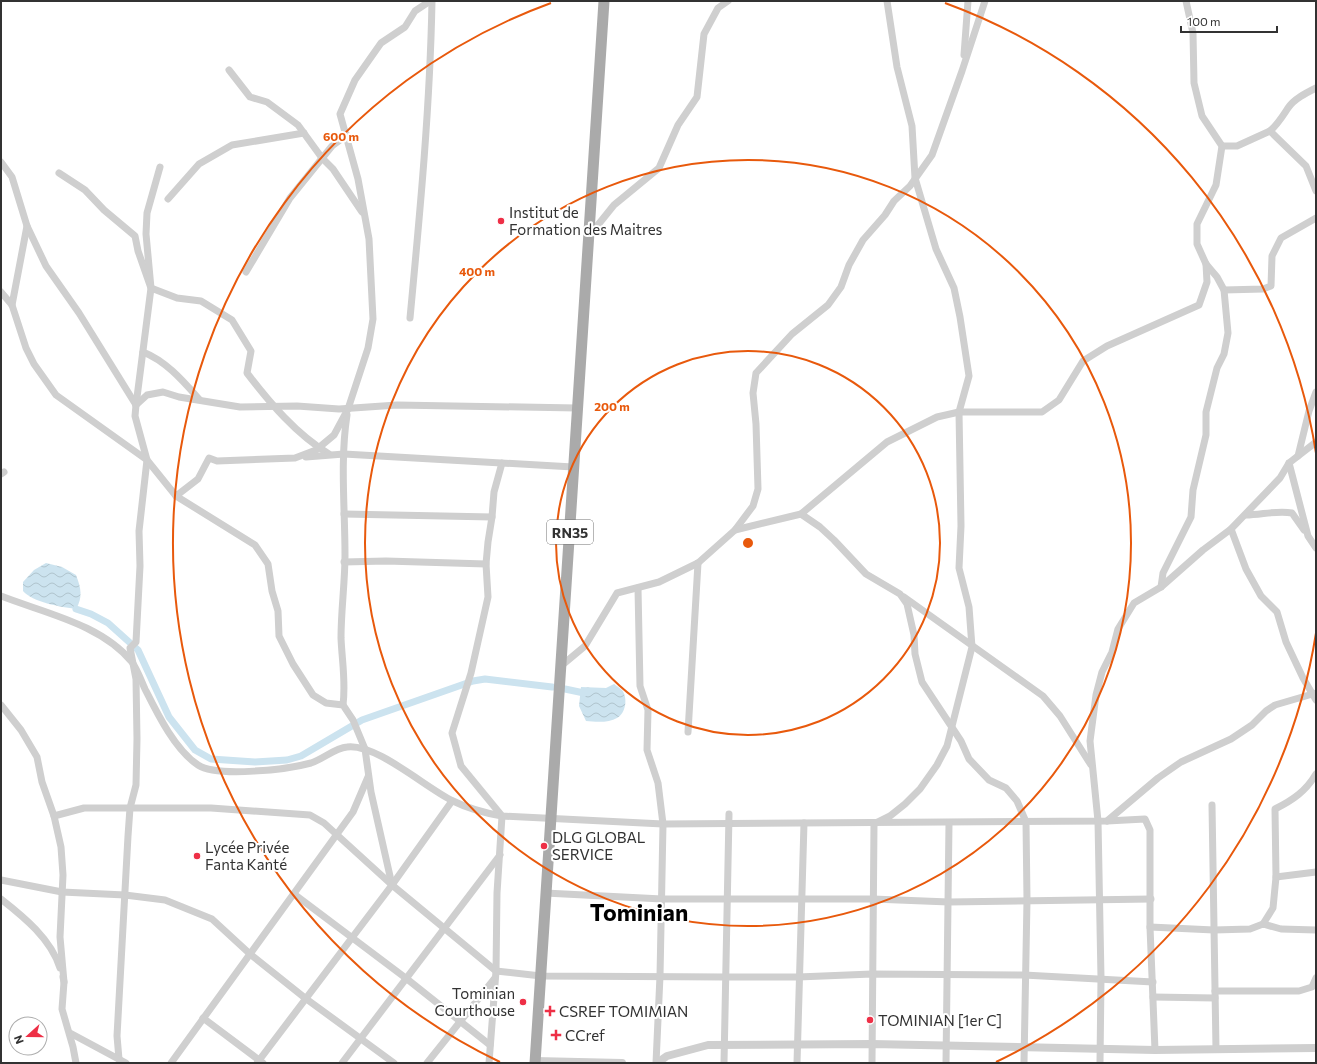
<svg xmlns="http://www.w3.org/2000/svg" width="1317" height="1064" font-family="Commissioner,sans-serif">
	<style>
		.water { fill: url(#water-waves) }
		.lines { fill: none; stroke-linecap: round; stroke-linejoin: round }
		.canal { stroke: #cce3ef; stroke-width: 7 }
		.minor { stroke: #cfcfcf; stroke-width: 7 }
		.tertiary { stroke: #cfcfcf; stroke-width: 8 }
		.primary { stroke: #aaa; stroke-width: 11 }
		.ring { fill: none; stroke: #e8590c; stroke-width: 2 }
		.poi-dot { fill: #ee2f46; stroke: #fff; stroke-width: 1.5 }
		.labels { text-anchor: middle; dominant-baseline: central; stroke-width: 4; stroke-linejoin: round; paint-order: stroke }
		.shield { fill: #fff; stroke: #707070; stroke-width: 1 }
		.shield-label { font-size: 14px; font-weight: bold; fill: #323232 }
		.poi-label { font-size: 15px; fill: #323232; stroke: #fff; text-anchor: start }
		.town-label { font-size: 23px; font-weight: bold; fill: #000; stroke: #fff }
		.centre { fill: #e8590c; stroke: #fff; stroke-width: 2 }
		.ring-label { font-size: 12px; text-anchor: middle; font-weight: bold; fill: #e8590c; stroke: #fff; stroke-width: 4; stroke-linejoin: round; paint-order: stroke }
	</style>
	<defs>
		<pattern id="water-waves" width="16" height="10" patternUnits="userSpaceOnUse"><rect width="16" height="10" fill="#cce3ef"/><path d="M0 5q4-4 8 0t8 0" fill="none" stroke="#b0c3cd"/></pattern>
	</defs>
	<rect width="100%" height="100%" fill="#fff"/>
	<g class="water">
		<path d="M46,563L62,567L76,575C81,588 83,597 76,609C61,607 32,602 23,591V582L34,570Z"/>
		<path d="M614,684C616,686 620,688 622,690C628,698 626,713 617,718C609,723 596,722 586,721L579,706L581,687L606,688Z"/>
	</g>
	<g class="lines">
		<g class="canal">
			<polyline points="76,609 91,614 108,623 138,650 169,717 195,750 211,759 255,762 287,760 301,756 362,720 473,681 485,679 552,687"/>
			<polyline points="565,689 584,693"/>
		</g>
		<g class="minor">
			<polyline points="964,55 968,1"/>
			<polyline points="229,70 250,97 267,102 298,125 322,158 333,169 362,212"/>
			<path d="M1270,131C1278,124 1282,117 1288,108C1294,99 1306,93 1316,88"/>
			<polyline points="1222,146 1237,146 1270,131 1306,166 1316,191"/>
			<polyline points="1,162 12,177 27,226 12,305"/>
			<path d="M59,173L85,190L104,210L135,236L138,251L151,288L177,298L201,301L232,320L251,351L247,373C270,403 296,434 329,454"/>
			<polyline points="168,199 199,164 232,145 304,133"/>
			<polyline points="27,226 46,266 79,313 136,405 135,416 147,460 139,531 140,566 136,642 130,648 136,679 137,739 136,785 130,808 128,836 117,1036 119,1059"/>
			<polyline points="589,236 614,205 659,168 678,125 697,97 704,34 718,8 728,1"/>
			<polyline points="246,272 290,198 332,146 347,135"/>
			<polyline points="1224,290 1263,289 1271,286 1272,256 1281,238 1316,218"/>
			<polyline points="1,292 12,305 26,348 34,364 56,395 147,460 176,496 255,545 268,564 272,591 278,611 279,636 293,664 313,695 326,703 343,705 353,720 365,749 371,792 392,885"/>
			<path d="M410,318C420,212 430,107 432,1"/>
			<path d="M143,352C166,361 183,381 199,399"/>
			<polyline points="136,405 147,395 163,392 179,397 240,407 297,406 339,409 397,405 577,408"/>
			<polyline points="136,405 151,288 146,234 147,213 160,167"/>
			<polyline points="1298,456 1316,442"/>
			<polyline points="306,457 344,454 573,467"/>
			<polyline points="1289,463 1308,536 1316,548"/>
			<polyline points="1,474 4,472"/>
			<polyline points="176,496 198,479 209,458 217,461 295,458 316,450 334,435 348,409 368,348 373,319 369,239 358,179 340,114 355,80 381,43 405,27 415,11 430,1"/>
			<polyline points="344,514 492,517"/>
			<polyline points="801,514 820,527 834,540 866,574 900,594 907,604 914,635 915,654 922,682 961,741 969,759 989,780 1006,788 1017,801 1026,822 1027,900 1024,1063"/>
			<path d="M1246,515C1261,515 1277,510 1292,513L1304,530"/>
			<polyline points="1231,529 1246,569 1261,596 1277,612 1286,642 1303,678 1316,700"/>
			<polyline points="735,530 753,506 758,489 756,424 753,393 756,373 792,334 828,305 841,287 849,265 863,240 885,215 894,201 910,186 932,155 962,71 985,1"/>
			<polyline points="344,562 386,561 486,564"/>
			<polyline points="1161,587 1163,573 1191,517 1193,490 1206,435 1206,412 1217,368 1224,354 1228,333 1224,290 1217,277 1206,264 1197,244 1197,224 1216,185 1222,146 1202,116 1194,83 1193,33 1186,1"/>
			<polyline points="638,588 640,686 648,710 647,750 658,783 663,824 660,976 656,1063"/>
			<path d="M1,596C44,613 101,624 132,662C137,669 141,680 145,689C157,713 175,750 198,765C218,778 289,769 311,763C323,759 335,748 347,747C376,743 426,788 453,801C469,809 485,813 502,816L663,824L1107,821L1145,819L1150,830V927L1155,1050"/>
			<polyline points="904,597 1043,696 1060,716 1091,765"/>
			<polyline points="561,666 585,646 617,593 659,582 698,563 735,530 801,514 887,442 937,417 959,412 1042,412 1059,400 1083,361 1107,346 1199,305 1207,282 1206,264"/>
			<polyline points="1,705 21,730 37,757 42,782 54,816 61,847 63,875 60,937 64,982"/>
			<path d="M343,705C346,682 342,661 341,638C341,610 345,583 345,555C345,508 340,461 347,415"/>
			<polyline points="688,732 698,563"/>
			<polyline points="1212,805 1216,1049"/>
			<polyline points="54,816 84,808 211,808 310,815 324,823 392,885 496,971 541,976 726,977 798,977 872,974 1024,975 1153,982"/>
			<polyline points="1107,821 1158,778 1181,762 1231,739 1252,725 1266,711 1275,705 1316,693"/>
			<polyline points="1276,877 1316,872"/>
			<polyline points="1,880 62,892 125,895 165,900 212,919 250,954 305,998 394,1063"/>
			<polyline points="545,893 662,899 873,899 949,902 1151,899"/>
			<polyline points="294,894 407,979 490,1045"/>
			<path d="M1,899C24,917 51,939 60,968"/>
			<path d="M1263,924L1273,908L1276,877L1275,809C1293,800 1306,791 1316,774"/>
			<polyline points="1150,927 1214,930 1250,929 1263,924 1281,929 1316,930"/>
			<polyline points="63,977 64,982 62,1009 73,1047 76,1063"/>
			<polyline points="1215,991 1299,991 1312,987 1316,978"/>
			<polyline points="1153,997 1215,998"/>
			<polyline points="203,1018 263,1063"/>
			<polyline points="70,1033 126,1063"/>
			<polyline points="171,1063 353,812 368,777"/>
			<polyline points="257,1063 392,885 452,801"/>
			<polyline points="342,1063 500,855"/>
			<polyline points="427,1063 495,978"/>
			<polyline points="489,1063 496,971 497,893 502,816 461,766 452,733 471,673 488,597 486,564 488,542 492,517 494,492 502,463"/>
			<polyline points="724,1063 729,814"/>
			<polyline points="797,1063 804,823"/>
			<polyline points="872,1063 874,824 890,816 905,804 920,789 937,765 947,746 972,647 969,607 959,568 961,526 959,412 969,376 960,317 954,288 936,249 915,178 912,126 897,67 887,1"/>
			<polyline points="946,1063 949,823"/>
			<polyline points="1100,1063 1101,978 1098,821 1090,741 1096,695 1102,672 1112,652 1118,629 1134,603 1161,587 1203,550 1231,529 1280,478 1289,463 1298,456 1309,411 1316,392"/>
		</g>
		<g class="tertiary">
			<polyline points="535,1061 622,1063"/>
			<polyline points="657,1063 667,1056 708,1045 872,1044 1155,1050 1316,1048"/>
		</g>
		<polyline class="primary" points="535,1063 604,1"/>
	</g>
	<g class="ring">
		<circle cx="748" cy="543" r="192"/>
		<circle cx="748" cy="543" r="383"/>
		<path d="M1316 633A575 575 0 0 1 996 1062M500 1062A575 575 0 0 1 551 3M945 3A575 575 0 0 1 1316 453"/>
	</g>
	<g class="poi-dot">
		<circle cx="501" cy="221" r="4"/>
		<circle cx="544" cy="846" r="4"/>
		<circle cx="197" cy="856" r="4"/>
		<circle cx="523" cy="1002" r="4"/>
		<path d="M548 1005h4v4h4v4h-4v4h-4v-4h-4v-4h4z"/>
		<circle cx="870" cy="1020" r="4"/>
		<path d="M554 1029h4v4h4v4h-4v4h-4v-4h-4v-4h4z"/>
	</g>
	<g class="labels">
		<rect class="shield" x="547" y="520" width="46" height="24" rx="3"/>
		<g class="shield-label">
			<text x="570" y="532">RN35</text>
		</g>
		<g class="poi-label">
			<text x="509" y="212">Institut de<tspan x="509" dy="17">Formation des Maitres</tspan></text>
			<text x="552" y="837">DLG GLOBAL<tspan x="552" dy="17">SERVICE</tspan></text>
			<text x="205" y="847">Lycée Privée<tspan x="205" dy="17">Fanta Kanté</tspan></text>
			<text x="515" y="993" text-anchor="end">Tominian<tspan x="515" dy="17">Courthouse</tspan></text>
			<text x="559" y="1011">CSREF TOMIMIAN</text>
			<text x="878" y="1020">TOMINIAN [1er C]</text>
			<text x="565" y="1035">CCref</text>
		</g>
		<g class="town-label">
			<text x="639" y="912">Tominian</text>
		</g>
	</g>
	<circle cx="748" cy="543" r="6" class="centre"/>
	<g class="ring-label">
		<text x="341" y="141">600 m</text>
		<text x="477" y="276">400 m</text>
		<text x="612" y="411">200 m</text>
	</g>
	<rect width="1317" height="1064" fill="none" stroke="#323232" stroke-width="4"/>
	<g transform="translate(28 1036) rotate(249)"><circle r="19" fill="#ffffff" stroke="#adadad"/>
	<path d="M0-3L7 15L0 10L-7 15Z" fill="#ee2f46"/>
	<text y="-6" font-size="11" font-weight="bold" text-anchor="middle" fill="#323232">N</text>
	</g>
	<path d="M1181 26v6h96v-6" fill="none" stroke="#323232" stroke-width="2"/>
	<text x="1187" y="26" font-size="12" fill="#323232" stroke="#ffffff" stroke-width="3" paint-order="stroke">100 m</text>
</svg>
